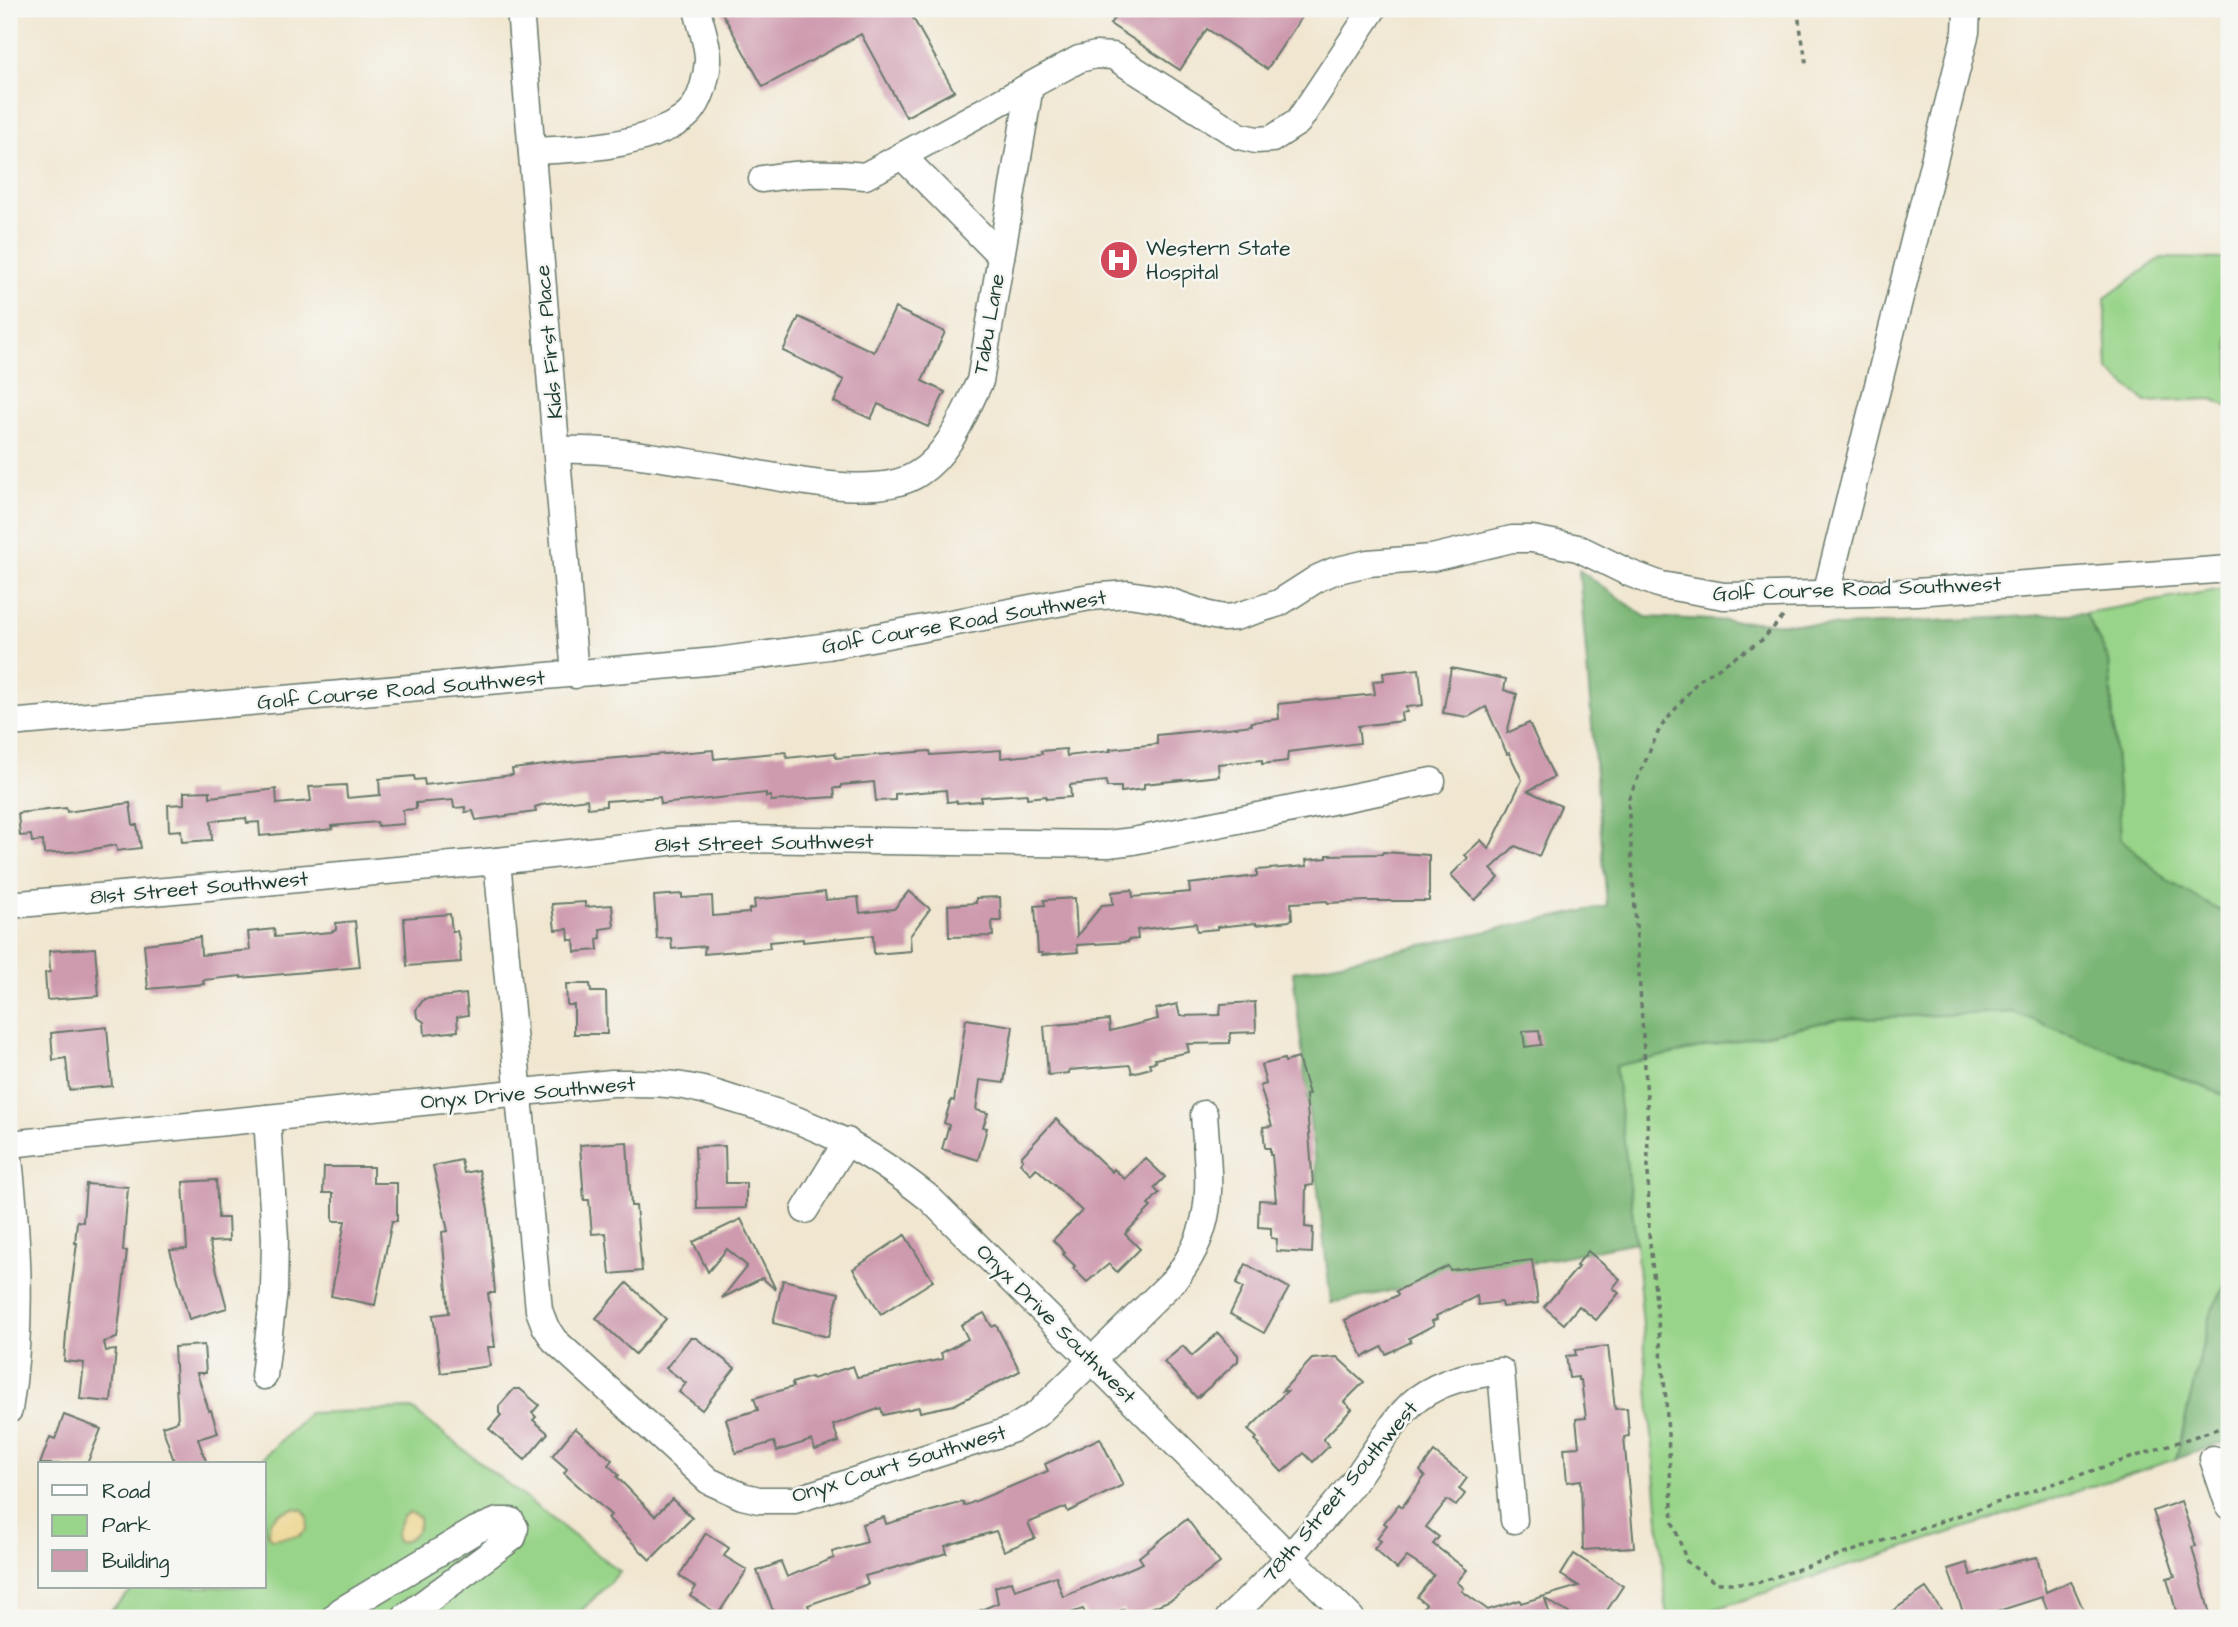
<svg xmlns="http://www.w3.org/2000/svg" width="2238" height="1627" font-family="'Architects Daughter',sans-serif">
	<style>
		.green { fill: #98d489; stroke: #5c885e; stroke-width: 2 }
		.forest { fill: #7ab675; stroke: #4c7a54; stroke-width: 2 }
		.sand { fill: #eeda9e; stroke: #868c69; stroke-width: 2 }
		.building { fill: #ce9aae }
		.lines { fill: none; stroke-linecap: round; stroke-linejoin: round }
		.minor-casing { stroke: #68786b; stroke-width: 29 }
		.path { stroke: #68786b; stroke-width: 3.5; stroke-dasharray: 5 5; stroke-linecap: butt }
		.minor { stroke: #fff; stroke-width: 26 }
		.labels { text-anchor: middle; dominant-baseline: central; stroke-width: 5; stroke-linejoin: round; paint-order: stroke }
		.poi-label { font-size: 21px; fill: #1f3d34; stroke: #f6f6f2; text-anchor: start }
		.street-label { font-size: 21px; fill: #1f3d34; stroke: #f6f6f2 }
	</style>
	<rect width="100%" height="100%" fill="#f6f6f2"/>
	<filter id="ink" filterUnits="userSpaceOnUse"><feTurbulence type="fractalNoise" baseFrequency=".0143" numOctaves="2"/><feDisplacementMap in="SourceGraphic" scale="14" xChannelSelector="R" yChannelSelector="G"/><feConvolveMatrix kernelMatrix="1 2 1 2 8 2 1 2 1" color-interpolation-filters="sRGB"/></filter>
	<filter id="wash" filterUnits="userSpaceOnUse"><feTurbulence type="fractalNoise" baseFrequency=".00686" numOctaves="4" result="noise"/><feDisplacementMap in="SourceGraphic" scale="28" xChannelSelector="R" yChannelSelector="G"/><feGaussianBlur stdDeviation="1.57" result="paint"/><feColorMatrix in="noise" values="0 0 0 0 0 0 0 0 0 0 0 0 0 0 0 0 0 1.4 0 .05"/><feComposite in="paint" operator="in"/></filter>
	<g filter="url(#wash)">
		<rect width="100%" height="100%" fill="#f1e7d1"/>
		<g class="green">
			<polygon points="2161,258 2225,259 2229,264 2229,407 2212,399 2146,402 2108,370 2105,298"/>
			<polygon points="2229,588 2229,916 2168,881 2121,839 2109,660 2085,613"/>
			<polygon points="2013,1012 2229,1097 2229,1277 2210,1314 2176,1459 1688,1618 1667,1618 1636,1242 1614,1066 1839,1019"/>
			<polygon points="412,1409 620,1572 574,1618 103,1618 135,1587 264,1587 264,1464 257,1464 309,1413"/>
		</g>
		<g class="forest">
			<polygon points="1579,570 1646,617 1841,626 2085,613 2109,660 2121,839 2168,881 2229,916 2229,1097 2013,1012 1839,1019 1615,1066 1636,1242 1331,1303 1293,972 1607,906"/>
			<polygon points="2229,1277 2229,1441 2176,1459 2210,1314"/>
		</g>
		<g class="sand">
			<polygon points="294,1508 303,1510 308,1517 307,1529 299,1536 271,1539 268,1533 270,1521 280,1513"/>
			<path d="M410,1512L419,1517C422,1532 409,1541 397,1542L395,1535L402,1517Z"/>
		</g>
		<g id="blocks">
			<g class="building">
				<polygon points="720,9 908,9 954,91 906,117 861,34 763,87"/>
				<polygon points="1121,9 1307,9 1267,69 1207,29 1180,70 1110,24"/>
				<polygon points="895,308 945,332 922,381 945,392 928,427 878,404 871,419 834,402 844,380 783,351 799,317 874,352"/>
				<polygon points="1451,668 1506,679 1504,690 1517,694 1507,733 1529,723 1554,777 1528,791 1561,806 1539,856 1515,846 1491,869 1499,878 1475,900 1451,875 1468,858 1465,855 1481,840 1489,849 1522,780 1509,753 1507,754 1486,707 1468,717 1443,713"/>
				<polygon points="1419,669 1423,705 1406,707 1407,712 1401,713 1402,721 1358,726 1360,743 1288,752 1287,761 1262,764 1262,760 1218,764 1219,776 1144,784 1144,789 1121,792 1121,787 1107,787 1106,781 1070,785 1071,797 1046,799 1046,796 1027,798 1027,794 981,797 981,801 957,803 957,801 947,802 946,790 895,794 895,800 876,801 874,782 841,785 841,788 834,788 835,797 771,801 771,796 766,797 766,793 661,804 660,797 606,801 606,806 588,808 587,799 541,805 535,807 536,812 476,820 473,811 465,812 465,807 454,808 453,800 416,803 416,809 403,810 404,824 378,826 377,822 332,826 333,829 260,836 259,822 247,823 246,818 211,821 212,840 182,842 181,830 169,831 168,805 184,804 184,792 210,791 210,797 276,789 277,804 311,801 309,787 346,785 347,798 380,795 379,779 414,776 415,780 424,779 425,785 513,775 512,769 569,762 713,750 714,759 786,752 787,758 835,753 836,758 930,751 931,755 1001,750 1001,758 1042,754 1041,751 1066,749 1067,756 1111,751 1110,749 1157,744 1157,735 1228,728 1252,725 1251,722 1279,719 1278,704 1375,694 1373,681 1384,680 1383,673"/>
				<polygon points="130,803 133,825 137,825 141,848 117,851 116,845 83,851 44,854 43,841 32,842 31,835 20,836 18,813 66,808 67,812"/>
				<polygon points="1383,852 1429,855 1429,901 1366,901 1328,903 1327,901 1291,903 1292,919 1289,921 1256,925 1256,923 1217,927 1217,929 1197,931 1196,923 1137,930 1138,939 1128,940 1128,942 1077,945 1078,952 1042,955 1042,953 1038,953 1035,906 1045,905 1044,900 1075,898 1077,936 1102,905 1113,904 1112,892 1132,890 1133,897 1190,892 1189,884 1257,876 1257,870 1307,866 1306,860 1327,858 1327,855 1382,854"/>
				<polygon points="909,891 930,909 910,936 911,951 874,954 873,935 803,942 803,939 769,942 770,948 704,954 705,946 672,949 671,938 657,939 654,896 682,894 682,898 712,896 713,916 749,913 749,909 755,908 754,900 825,892 826,900 858,897 860,913 894,909"/>
				<polygon points="1000,897 1001,921 992,921 993,936 949,937 948,905 976,903 976,898"/>
				<polygon points="585,902 585,907 612,905 614,927 600,929 601,938 597,939 598,950 575,952 574,940 569,940 568,929 555,930 552,904"/>
				<polygon points="450,914 452,931 457,931 459,939 461,962 407,966 404,918"/>
				<polygon points="355,921 360,967 241,978 241,976 203,980 204,984 148,989 144,944 200,937 201,955 250,950 248,932 274,929 275,937 331,932 336,930 336,923"/>
				<polygon points="95,948 99,996 47,1000 45,973 50,972 49,951"/>
				<polygon points="566,984 590,984 591,992 606,992 607,1034 574,1034 574,1005 567,1005"/>
				<polygon points="466,994 468,1015 457,1017 458,1031 425,1035 424,1022 417,1017 416,1010 424,999"/>
				<polygon points="1255,1002 1256,1032 1230,1033 1230,1043 1187,1044 1189,1052 1155,1059 1156,1062 1149,1063 1151,1068 1132,1073 1130,1065 1069,1070 1069,1073 1048,1075 1044,1026 1109,1020 1110,1031 1158,1019 1156,1009 1177,1004 1180,1016 1220,1015 1221,1004"/>
				<polygon points="966,1019 1013,1026 1004,1083 980,1080 976,1110 988,1113 983,1127 987,1128 978,1160 942,1149 949,1125 944,1123 951,1100 954,1101"/>
				<polygon points="107,1027 112,1086 69,1090 66,1058 53,1060 51,1033"/>
				<polygon points="1539,1030 1541,1045 1525,1047 1523,1031"/>
				<polygon points="1298,1058 1309,1094 1306,1095 1313,1185 1306,1186 1305,1227 1313,1228 1312,1253 1276,1251 1277,1239 1271,1238 1271,1228 1258,1227 1259,1200 1276,1201 1272,1155 1270,1155 1270,1148 1265,1148 1263,1127 1272,1126 1260,1086 1266,1084 1261,1065 1284,1059 1285,1062"/>
				<polygon points="1056,1119 1112,1172 1114,1169 1125,1179 1145,1158 1165,1177 1154,1188 1159,1193 1148,1205 1151,1207 1125,1234 1140,1249 1117,1272 1109,1264 1087,1282 1073,1268 1075,1266 1063,1254 1065,1253 1053,1240 1082,1211 1036,1168 1031,1174 1020,1163 1023,1159 1021,1157"/>
				<polygon points="627,1142 631,1206 636,1206 642,1271 610,1274 606,1233 592,1234 589,1200 584,1200 580,1145"/>
				<polygon points="725,1146 726,1183 746,1183 746,1208 697,1209 695,1147"/>
				<polygon points="461,1160 464,1173 479,1170 488,1209 495,1293 488,1293 495,1347 488,1347 490,1366 441,1373 433,1315 449,1313 442,1232 448,1231 433,1166"/>
				<polygon points="324,1167 373,1167 373,1183 397,1183 397,1221 392,1221 375,1305 331,1296 345,1221 333,1221 333,1193 323,1193"/>
				<polygon points="216,1180 218,1218 228,1218 229,1241 209,1242 227,1308 189,1319 170,1250 187,1249 183,1182"/>
				<polygon points="86,1184 128,1187 123,1251 127,1251 117,1338 104,1342 106,1351 116,1350 111,1402 80,1399 84,1363 64,1361 67,1321 77,1243 75,1243 77,1221 83,1222"/>
				<polygon points="741,1219 776,1290 762,1278 722,1298 747,1266 727,1249 708,1272 693,1242"/>
				<polygon points="905,1235 933,1281 881,1314 853,1269"/>
				<polygon points="1588,1251 1620,1279 1613,1288 1619,1293 1596,1320 1579,1306 1564,1324 1544,1307 1578,1267 1576,1266"/>
				<polygon points="1532,1260 1538,1303 1502,1307 1501,1302 1478,1305 1477,1296 1436,1316 1437,1319 1432,1321 1434,1325 1409,1338 1411,1342 1386,1354 1382,1347 1363,1357 1345,1320 1398,1295 1396,1291 1448,1266 1450,1270"/>
				<polygon points="1246,1264 1289,1288 1264,1333 1230,1314 1243,1288 1236,1284"/>
				<polygon points="783,1280 839,1293 828,1337 773,1323"/>
				<polygon points="627,1283 666,1319 635,1354 596,1318"/>
				<polygon points="984,1313 992,1327 996,1325 1020,1371 954,1405 920,1412 919,1407 883,1415 881,1408 833,1425 839,1442 815,1450 812,1440 777,1451 774,1442 736,1453 726,1419 758,1410 754,1398 793,1387 792,1383 811,1377 812,1379 853,1366 857,1377 943,1359 941,1353 968,1339 961,1325"/>
				<polygon points="1218,1333 1238,1355 1238,1361 1197,1398 1164,1362 1183,1346 1192,1356"/>
				<polygon points="690,1338 696,1338 735,1368 702,1410 679,1392 686,1383 666,1368"/>
				<polygon points="204,1345 206,1373 197,1373 209,1411 211,1410 218,1433 198,1439 207,1464 175,1464 162,1426 178,1421 174,1347"/>
				<polygon points="1608,1346 1615,1409 1627,1408 1629,1436 1624,1437 1634,1547 1583,1550 1581,1480 1567,1482 1564,1448 1579,1447 1576,1419 1586,1418 1581,1380 1578,1380 1578,1377 1569,1378 1566,1356 1576,1355 1575,1350"/>
				<polygon points="1337,1357 1364,1382 1344,1402 1352,1409 1323,1439 1329,1446 1313,1462 1304,1453 1282,1472 1258,1446 1260,1444 1255,1440 1257,1438 1248,1430 1287,1391 1282,1391 1312,1359"/>
				<polygon points="514,1389 520,1389 539,1405 532,1413 536,1417 533,1420 548,1433 525,1460 489,1429 501,1415 499,1413 499,1406"/>
				<polygon points="64,1415 101,1429 87,1464 40,1464 50,1437 55,1439"/>
				<polygon points="575,1428 612,1460 608,1465 619,1475 617,1477 655,1516 672,1499 692,1518 650,1560 608,1518 611,1515 564,1473 567,1469 552,1456"/>
				<polygon points="1100,1438 1123,1485 1068,1512 1066,1507 1028,1523 1035,1538 1004,1551 996,1531 945,1546 947,1553 865,1576 868,1584 808,1605 811,1613 797,1618 776,1618 757,1571 781,1562 787,1577 834,1558 832,1552 867,1542 862,1524 884,1517 886,1524 963,1502 964,1506 1048,1471 1045,1464"/>
				<polygon points="1434,1452 1467,1478 1459,1489 1465,1494 1456,1506 1447,1500 1426,1527 1439,1537 1433,1544 1467,1570 1457,1582 1464,1588 1462,1591 1488,1610 1520,1600 1521,1603 1579,1586 1561,1575 1574,1554 1623,1586 1602,1618 1577,1618 1545,1599 1551,1618 1432,1618 1421,1610 1426,1604 1417,1597 1434,1575 1407,1557 1397,1569 1374,1549 1381,1541 1377,1538 1387,1525 1384,1523 1399,1504 1402,1507 1425,1476 1420,1471"/>
				<polygon points="2181,1501 2196,1546 2192,1547 2211,1618 2178,1618 2167,1578 2175,1576 2153,1511"/>
				<polygon points="1187,1519 1220,1563 1173,1599 1127,1618 1124,1609 1101,1618 1087,1618 1083,1609 1055,1618 962,1618 998,1603 995,1587 1012,1581 1015,1590 1056,1576 1063,1597 1143,1563 1139,1557"/>
				<polygon points="706,1533 729,1548 724,1556 747,1570 718,1614 690,1596 696,1587 679,1576"/>
				<polygon points="2037,1557 2046,1592 2071,1581 2087,1618 2051,1618 2042,1597 1986,1615 1987,1618 1965,1618 1948,1569 1967,1563 1971,1575 2008,1563"/>
				<polygon points="1926,1588 1947,1618 1882,1618"/>
			</g>
		</g>
	</g>
	<g filter="url(#ink)">
		<use href="#blocks" fill-opacity="0" stroke="#68786b" stroke-width="2"/>
		<g class="lines">
			<defs>
				<g id="minor">
					<polyline points="520,9 575,675"/>
					<path d="M532,151C580,149 625,148 669,127C677,123 689,116 694,107C702,96 707,75 708,61C709,47 700,23 697,9"/>
					<polyline points="902,156 1001,256"/>
					<path d="M762,179C799,173 829,172 865,176L1079,59L1096,55L1113,56L1239,136L1256,140L1272,139L1298,122L1373,9"/>
					<path d="M558,450C612,448 667,459 721,467C771,475 876,503 919,473C950,453 964,413 980,381L1030,86"/>
					<polyline points="1826,594 1966,32 1967,9"/>
					<polyline points="9,723 717,661 828,646 1090,597 1128,594 1162,599 1209,615 1224,618 1235,617 1279,603 1318,578 1334,571 1368,563 1432,558 1512,539 1532,539 1578,548 1629,573 1661,585 1724,596 1916,592 2229,569"/>
					<path d="M497,861L539,1310L545,1326L554,1340L709,1481L742,1496L759,1500H795L996,1435L1013,1429L1037,1414L1175,1279C1219,1223 1208,1179 1204,1114"/>
					<polyline points="9,905 497,861 678,841 739,839 1108,844 1133,841 1432,781"/>
					<path d="M9,1144L612,1083C641,1083 669,1082 698,1089C712,1092 725,1097 739,1101C815,1122 867,1149 929,1198L1351,1618"/>
					<path d="M9,1159C18,1243 23,1325 9,1410"/>
					<polyline points="805,1210 847,1141"/>
					<polyline points="264,1376 274,1290 275,1238 267,1118"/>
					<polyline points="2213,1459 2229,1506"/>
					<polyline points="334,1618 341,1611 476,1530 498,1521 511,1521 515,1528 513,1537 404,1618"/>
					<path d="M1229,1618C1273,1577 1314,1531 1352,1484C1370,1460 1395,1416 1417,1399C1443,1380 1470,1375 1501,1371L1514,1520"/>
				</g>
			</defs>
			<use href="#minor" class="minor-casing"/>
			<g class="path">
				<polyline points="1797,9 1807,67"/>
				<polyline points="1783,617 1762,640 1698,681 1660,728 1628,800 1647,1099 1649,1233 1666,1400 1673,1523 1687,1562 1716,1583 1757,1583 2229,1425"/>
			</g>
			<use href="#minor" class="minor"/>
		</g>
	</g>
	<defs>
		<symbol id="hospital-disc" viewBox="-11 -11 22 22"><circle r="9.5" fill="#d1495b" stroke="#f6f6f2"/><path d="M-5-5h3v3.5h4V-5h3V5h-3V1.5h-4V5h-3Z" fill="#fff"/></symbol>
	</defs>
	<g fill-rule="evenodd">
		<use href="#hospital-disc" x="1097" y="238" width="44" height="44"/>
	</g>
	<g class="labels">
		<g class="poi-label">
			<text x="1146" y="248">Western State<tspan x="1146" dy="24">Hospital</tspan></text>
		</g>
		<g class="street-label">
			<text transform="translate(989 324) rotate(-80)">Tabu Lane</text>
			<text transform="translate(549 342) rotate(-95)">Kids First Place</text>
			<text transform="translate(1857 589) rotate(-2)">Golf Course Road Southwest</text>
			<text transform="translate(964 622) rotate(-10)">Golf Course Road Southwest</text>
			<text transform="translate(401 690) rotate(-5)">Golf Course Road Southwest</text>
			<text transform="translate(764 843) rotate(-1)">81st Street Southwest</text>
			<text transform="translate(199 888) rotate(-5)">81st Street Southwest</text>
			<text transform="translate(528 1093) rotate(-5)">Onyx Drive Southwest</text>
			<text transform="translate(1056 1324) rotate(45)">Onyx Drive Southwest</text>
			<text transform="translate(899 1464) rotate(-17)">Onyx Court Southwest</text>
			<text transform="translate(1340 1492) rotate(-50)">78th Street Southwest</text>
		</g>
	</g>
	<rect width="2238" height="1627" fill="none" stroke="#f6f6f2" stroke-width="35"/>
	<rect x="38" y="1462" width="228" height="126" fill="#f6f6f2" stroke="#a0aca6" stroke-width="2"/>
	<rect x="52" y="1485" width="35" height="10" fill="#ffffff" stroke="#a0aca6" stroke-width="2"/>
	<text x="102" y="1498" font-size="21" fill="#1f3d34">Road</text>
	<rect x="52" y="1515" width="35" height="21" fill="#98d489" stroke="#a0aca6" stroke-width="2"/>
	<text x="102" y="1532" font-size="21" fill="#1f3d34">Park</text>
	<rect x="52" y="1550" width="35" height="21" fill="#ce9aae" stroke="#a0aca6" stroke-width="2"/>
	<text x="102" y="1568" font-size="21" fill="#1f3d34">Building</text>
</svg>
